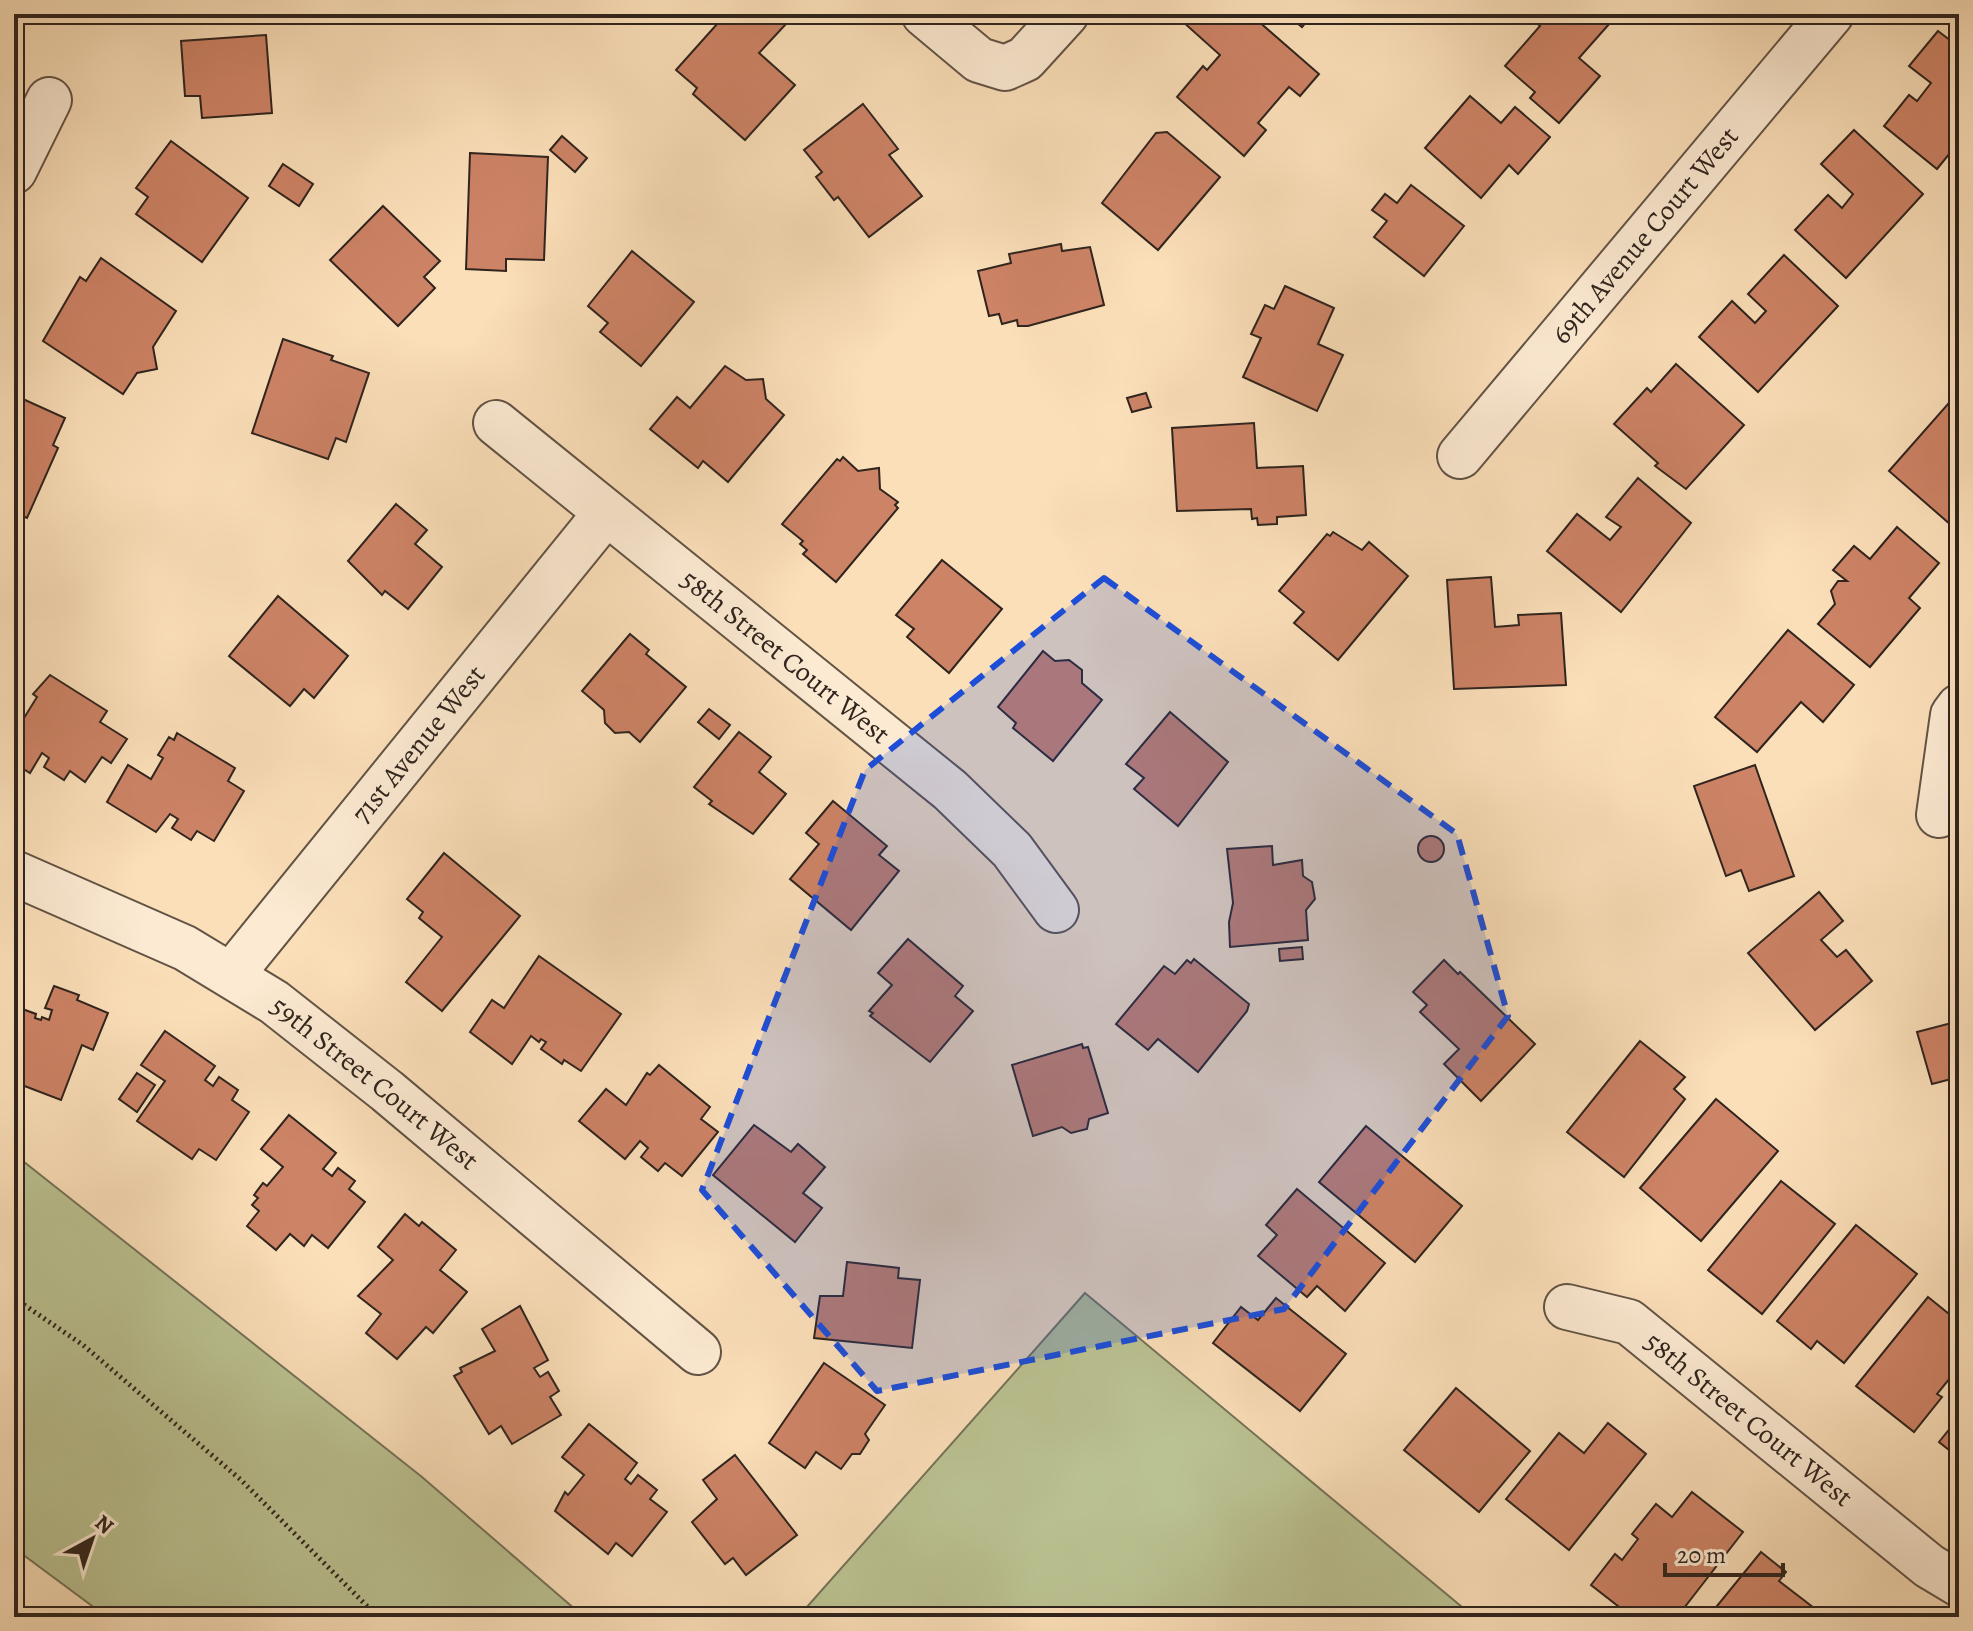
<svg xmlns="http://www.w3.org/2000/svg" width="1973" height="1631" font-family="Alegreya,serif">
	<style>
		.green { fill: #bbc292; stroke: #757358; stroke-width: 2 }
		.building { fill: #cd8366; stroke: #2f241e; stroke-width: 2 }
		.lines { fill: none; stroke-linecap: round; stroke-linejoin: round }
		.minor-casing { stroke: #625345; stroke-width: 48 }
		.path { stroke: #2f241e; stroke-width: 5; stroke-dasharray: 2 4; stroke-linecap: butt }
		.minor { stroke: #fcead2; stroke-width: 44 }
		.marked { fill: #1d4ed8; fill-opacity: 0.2; stroke: #1d4ed8; stroke-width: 6; stroke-dasharray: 16 10; stroke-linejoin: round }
		.labels { text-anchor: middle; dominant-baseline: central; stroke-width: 8; stroke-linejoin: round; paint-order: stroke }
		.street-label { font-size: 28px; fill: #2f241e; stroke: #fcead2 }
	</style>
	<rect width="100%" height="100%" fill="#fbdfb9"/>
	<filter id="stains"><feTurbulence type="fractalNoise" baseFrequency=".0025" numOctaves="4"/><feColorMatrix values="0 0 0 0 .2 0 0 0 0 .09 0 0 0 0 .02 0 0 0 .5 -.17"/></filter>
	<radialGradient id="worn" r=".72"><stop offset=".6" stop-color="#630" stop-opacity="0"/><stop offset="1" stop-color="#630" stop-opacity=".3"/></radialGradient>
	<g class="green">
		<polygon points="14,1154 422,1477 584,1617 107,1617 14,1548"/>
		<polygon points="1085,1293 1474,1617 798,1617"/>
	</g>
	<g class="building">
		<polygon points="726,14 772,14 785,25 759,53 795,85 745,140 693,94 697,88 676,70"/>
		<polygon points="1189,14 1250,14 1319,74 1300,96 1289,87 1258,123 1266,130 1244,156 1177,97 1203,66 1207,70 1220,55 1182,21"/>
		<polygon points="1286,14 1313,14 1302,27"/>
		<polygon points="1539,14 1600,14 1610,23 1579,58 1600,76 1559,123 1530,98 1535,92 1505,66 1540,26 1533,20"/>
		<polygon points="1938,31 1959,47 1959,142 1937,169 1884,126 1909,95 1917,101 1931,83 1909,66"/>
		<polygon points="266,35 272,113 202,118 200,96 185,96 181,41"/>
		<polygon points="1470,96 1501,123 1515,107 1550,137 1518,174 1509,165 1481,198 1425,148"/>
		<polygon points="863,104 898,149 889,155 922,196 869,237 838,197 834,200 816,177 822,172 804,150"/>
		<polygon points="1854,130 1923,194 1846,278 1795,230 1828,195 1842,208 1853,194 1821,164"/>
		<polygon points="1167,132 1220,177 1158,250 1102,203 1156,133"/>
		<polygon points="562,136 587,158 575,172 550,150"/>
		<polygon points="171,141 248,198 202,262 136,214 148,197 136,188"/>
		<polygon points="470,153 548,157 544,260 506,259 506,271 466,269"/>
		<polygon points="283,164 313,184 299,206 269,186"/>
		<polygon points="1411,185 1464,226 1424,276 1374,237 1387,221 1372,210 1385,194 1397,203"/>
		<polygon points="383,206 440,261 424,277 435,288 398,326 330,260"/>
		<polygon points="1061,244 1062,251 1090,247 1104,305 1028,326 1018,326 1017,320 1002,324 999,314 989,316 978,271 1011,263 1009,254"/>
		<polygon points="632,251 694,302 641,366 600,332 608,323 588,306"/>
		<polygon points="1784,255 1838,306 1758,392 1699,337 1732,301 1755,323 1766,311 1748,294"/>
		<polygon points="101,258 176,311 153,347 157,369 137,373 123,394 43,341 80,277 86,281"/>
		<polygon points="1285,286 1334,308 1318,344 1343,355 1317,411 1243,377 1261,338 1251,334 1265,305 1274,309"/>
		<polygon points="283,339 333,356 331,360 369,373 346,442 336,438 328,459 252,433"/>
		<polygon points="1676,364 1744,425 1686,489 1655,466 1658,463 1614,424 1647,388 1651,392"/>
		<polygon points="725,366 746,380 763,379 766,399 784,415 728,482 703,461 698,468 650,429 677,397 690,408"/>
		<polygon points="1146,393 1151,407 1132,412 1127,398"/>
		<polygon points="14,395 65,418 53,445 58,448 27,518 14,512"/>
		<polygon points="1955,396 1959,399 1959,532 1889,471"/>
		<polygon points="1254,423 1257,468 1303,466 1306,515 1277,517 1277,524 1258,525 1257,518 1252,519 1251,509 1177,511 1172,428"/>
		<polygon points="843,457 858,471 879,468 880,489 898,502 895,505 898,508 836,582 803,554 807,550 800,544 803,541 782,524 837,459 840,461"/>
		<polygon points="1638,478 1691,523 1621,612 1547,551 1577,514 1610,540 1621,527 1606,517"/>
		<polygon points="396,504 427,530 415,544 442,567 408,609 385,591 382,595 348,561"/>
		<polygon points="1897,527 1939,563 1909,598 1920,608 1870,667 1818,624 1835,604 1831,591 1838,581 1847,581 1833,570 1854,546 1870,559"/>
		<polygon points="1333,532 1362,550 1369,542 1408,576 1338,660 1294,623 1304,612 1279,591 1327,534 1330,536"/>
		<polygon points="942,560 1002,609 949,673 907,637 914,629 896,615"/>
		<polygon points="1491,577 1495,627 1519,625 1518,615 1561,613 1566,685 1454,689 1447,580"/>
		<polygon points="278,596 348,656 314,698 304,689 290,706 229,656"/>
		<polygon points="1788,630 1854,685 1823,722 1801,702 1757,752 1715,717"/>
		<polygon points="630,634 649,650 646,654 686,687 640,742 629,732 615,733 605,723 604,710 582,691"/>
		<polygon points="1043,651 1055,661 1069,660 1082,670 1082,683 1102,700 1053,761 1013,728 1016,723 998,707"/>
		<polygon points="50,675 107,711 100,722 127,739 111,763 102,757 85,782 70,771 64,780 44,767 49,758 42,753 30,773 14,763 14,712 24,718 37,697 33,694"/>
		<polygon points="709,709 730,725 719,739 698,722"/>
		<polygon points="1170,712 1228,762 1178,826 1134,789 1144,778 1126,764"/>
		<polygon points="739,732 771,757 759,772 786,794 753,834 709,804 712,801 694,787"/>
		<polygon points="177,733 235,768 228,781 244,791 214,841 197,831 191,840 172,828 178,819 170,814 156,832 107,802 128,765 151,779 163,758 158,755 169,737 174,740"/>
		<polygon points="1755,765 1794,876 1749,891 1741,870 1726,876 1694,786"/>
		<polygon points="833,801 887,846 879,855 899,871 851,930 790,879 819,844 806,833"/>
		<circle cx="1431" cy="849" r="13"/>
		<polygon points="1272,846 1273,865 1302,860 1303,876 1312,882 1315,899 1306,910 1308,940 1230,947 1229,922 1233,903 1227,849"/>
		<polygon points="444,853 520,916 442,1011 406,982 442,937 419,918 423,912 407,899"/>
		<polygon points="1819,892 1843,921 1821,940 1837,957 1846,950 1872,981 1815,1030 1748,953"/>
		<polygon points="908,939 963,986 955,996 973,1011 930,1062 870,1016 873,1013 869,1011 892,985 878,973"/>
		<polygon points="1302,947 1303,959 1280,961 1279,949"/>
		<polygon points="539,956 621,1014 581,1071 564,1060 562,1064 541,1049 546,1042 541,1039 539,1042 531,1036 512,1064 470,1032 492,1000 504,1008"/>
		<polygon points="1194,959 1249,1004 1247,1011 1198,1072 1158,1039 1148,1050 1116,1024 1164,966 1175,974 1187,960 1191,963"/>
		<polygon points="1444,960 1458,974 1460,972 1535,1044 1481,1101 1444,1064 1459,1049 1420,1012 1427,1005 1413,992"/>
		<polygon points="54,986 79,995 77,1000 108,1013 93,1050 82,1045 61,1100 14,1082 14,1006 36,1014 35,1018 41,1020 42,1017 49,1020 52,1010 45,1008"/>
		<polygon points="1959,1021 1959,1077 1932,1084 1917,1032"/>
		<polygon points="165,1031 215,1066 205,1080 213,1086 219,1077 238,1090 232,1100 249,1112 216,1160 199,1149 192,1159 137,1121 165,1081 141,1065"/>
		<polygon points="1640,1041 1685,1077 1674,1089 1685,1099 1624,1177 1567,1132"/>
		<polygon points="1082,1044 1083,1048 1088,1047 1108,1113 1089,1119 1087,1129 1071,1133 1062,1127 1033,1136 1012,1065"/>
		<polygon points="659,1065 710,1107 701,1119 718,1132 682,1176 665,1163 658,1171 641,1157 648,1148 640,1141 625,1159 579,1121 606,1089 626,1105 647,1073 650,1075"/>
		<polygon points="137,1073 155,1085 137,1112 119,1099"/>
		<polygon points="1716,1099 1778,1151 1701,1241 1640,1188"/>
		<polygon points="289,1115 336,1153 323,1169 332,1176 338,1168 355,1181 349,1189 365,1202 328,1248 312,1235 304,1246 290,1234 276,1250 247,1226 259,1211 252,1205 258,1198 254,1195 263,1183 267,1186 283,1167 261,1149"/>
		<polygon points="754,1125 791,1152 798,1144 825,1167 803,1193 822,1208 795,1242 713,1175"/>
		<polygon points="1366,1126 1462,1206 1415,1262 1319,1182"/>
		<polygon points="1781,1181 1835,1224 1762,1314 1708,1270"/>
		<polygon points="1297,1189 1385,1263 1345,1311 1317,1286 1307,1297 1258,1256 1277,1235 1266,1225"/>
		<polygon points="405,1214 419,1226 422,1222 456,1250 440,1270 467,1292 433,1333 426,1327 397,1359 366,1333 381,1314 358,1296 393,1260 378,1247"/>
		<polygon points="1856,1225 1917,1274 1844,1363 1817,1341 1811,1349 1777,1321"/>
		<polygon points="847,1262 899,1268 898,1278 920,1280 912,1348 814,1338 820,1296 843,1296"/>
		<polygon points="1928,1297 1959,1322 1959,1367 1937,1394 1942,1397 1914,1432 1856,1386"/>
		<polygon points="1276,1298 1346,1354 1300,1411 1213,1343 1241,1307 1258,1320"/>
		<polygon points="520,1306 548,1360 534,1368 540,1377 548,1372 559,1391 550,1397 561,1415 512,1444 501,1426 489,1434 454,1376 462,1372 460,1368 495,1351 482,1329"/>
		<polygon points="824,1363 885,1405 865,1434 869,1440 860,1454 852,1454 841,1469 816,1452 805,1468 769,1443"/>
		<polygon points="1456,1388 1530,1451 1479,1512 1404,1450"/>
		<polygon points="1959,1417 1959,1458 1939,1442"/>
		<polygon points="1608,1423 1646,1454 1569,1550 1506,1499 1559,1433 1584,1453"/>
		<polygon points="589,1424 637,1463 625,1479 631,1484 638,1475 657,1490 650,1499 667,1512 632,1556 616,1543 608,1554 555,1511 565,1492 568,1495 584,1475 562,1457"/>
		<polygon points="735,1455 797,1535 746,1575 733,1558 725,1564 692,1522 717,1499 703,1480"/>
		<polygon points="1692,1492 1743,1532 1677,1617 1632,1617 1591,1585 1615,1554 1622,1560 1638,1539 1632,1534 1656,1504 1672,1517"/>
		<polygon points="1761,1552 1786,1572 1779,1581 1814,1608 1807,1617 1708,1617"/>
	</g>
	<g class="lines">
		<defs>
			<g id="minor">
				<polyline points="924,14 979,60 1005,68 1025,59 1066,14"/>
				<polyline points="14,171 49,100"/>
				<path id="s1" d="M496,423L950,790L1012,850L1056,910"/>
				<path id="s2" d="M1460,456L1831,14"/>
				<polyline points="1939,815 1953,715 1959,707"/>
				<path id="s3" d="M14,873L185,948L274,1002L387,1091L698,1352"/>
				<path id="s4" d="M232,974L606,513"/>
				<path id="s5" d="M1567,1307L1629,1322L1929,1566L1959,1584"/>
			</g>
		</defs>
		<use href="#minor" class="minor-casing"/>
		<polyline class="path" points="14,1298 83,1345 241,1480 378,1617"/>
		<use href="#minor" class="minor"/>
	</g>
	<path class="marked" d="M1104,578L1457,834L1508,1016L1284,1309L877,1391L702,1190L865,770Z"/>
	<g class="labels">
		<g class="street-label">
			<text stroke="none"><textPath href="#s2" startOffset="288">69th Avenue Court West</textPath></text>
			<text stroke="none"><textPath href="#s1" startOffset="372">58th Street Court West</textPath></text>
			<text stroke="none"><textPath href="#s4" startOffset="296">71st Avenue West</textPath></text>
			<text stroke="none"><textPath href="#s3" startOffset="420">59th Street Court West</textPath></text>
			<text stroke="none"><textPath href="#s5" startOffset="218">58th Street Court West</textPath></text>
		</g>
	</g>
	<rect width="1973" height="1631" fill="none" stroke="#fbdfb9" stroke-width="48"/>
	<rect x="16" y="16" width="1941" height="1599" fill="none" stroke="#2f241e" stroke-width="4"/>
	<rect x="24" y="24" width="1925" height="1583" fill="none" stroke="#2f241e" stroke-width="2"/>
	<g transform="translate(92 1539) rotate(40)" stroke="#fcead2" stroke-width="6" paint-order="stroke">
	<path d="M0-6L14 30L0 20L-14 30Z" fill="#2f241e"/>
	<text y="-12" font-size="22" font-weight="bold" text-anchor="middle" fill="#2f241e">N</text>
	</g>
	<path d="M1665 1563v12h118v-12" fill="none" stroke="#2f241e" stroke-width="4"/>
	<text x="1677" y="1563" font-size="24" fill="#2f241e" stroke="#fcead2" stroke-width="6" paint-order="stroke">20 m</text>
	<rect width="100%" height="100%" filter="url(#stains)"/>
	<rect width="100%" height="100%" fill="url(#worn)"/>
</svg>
